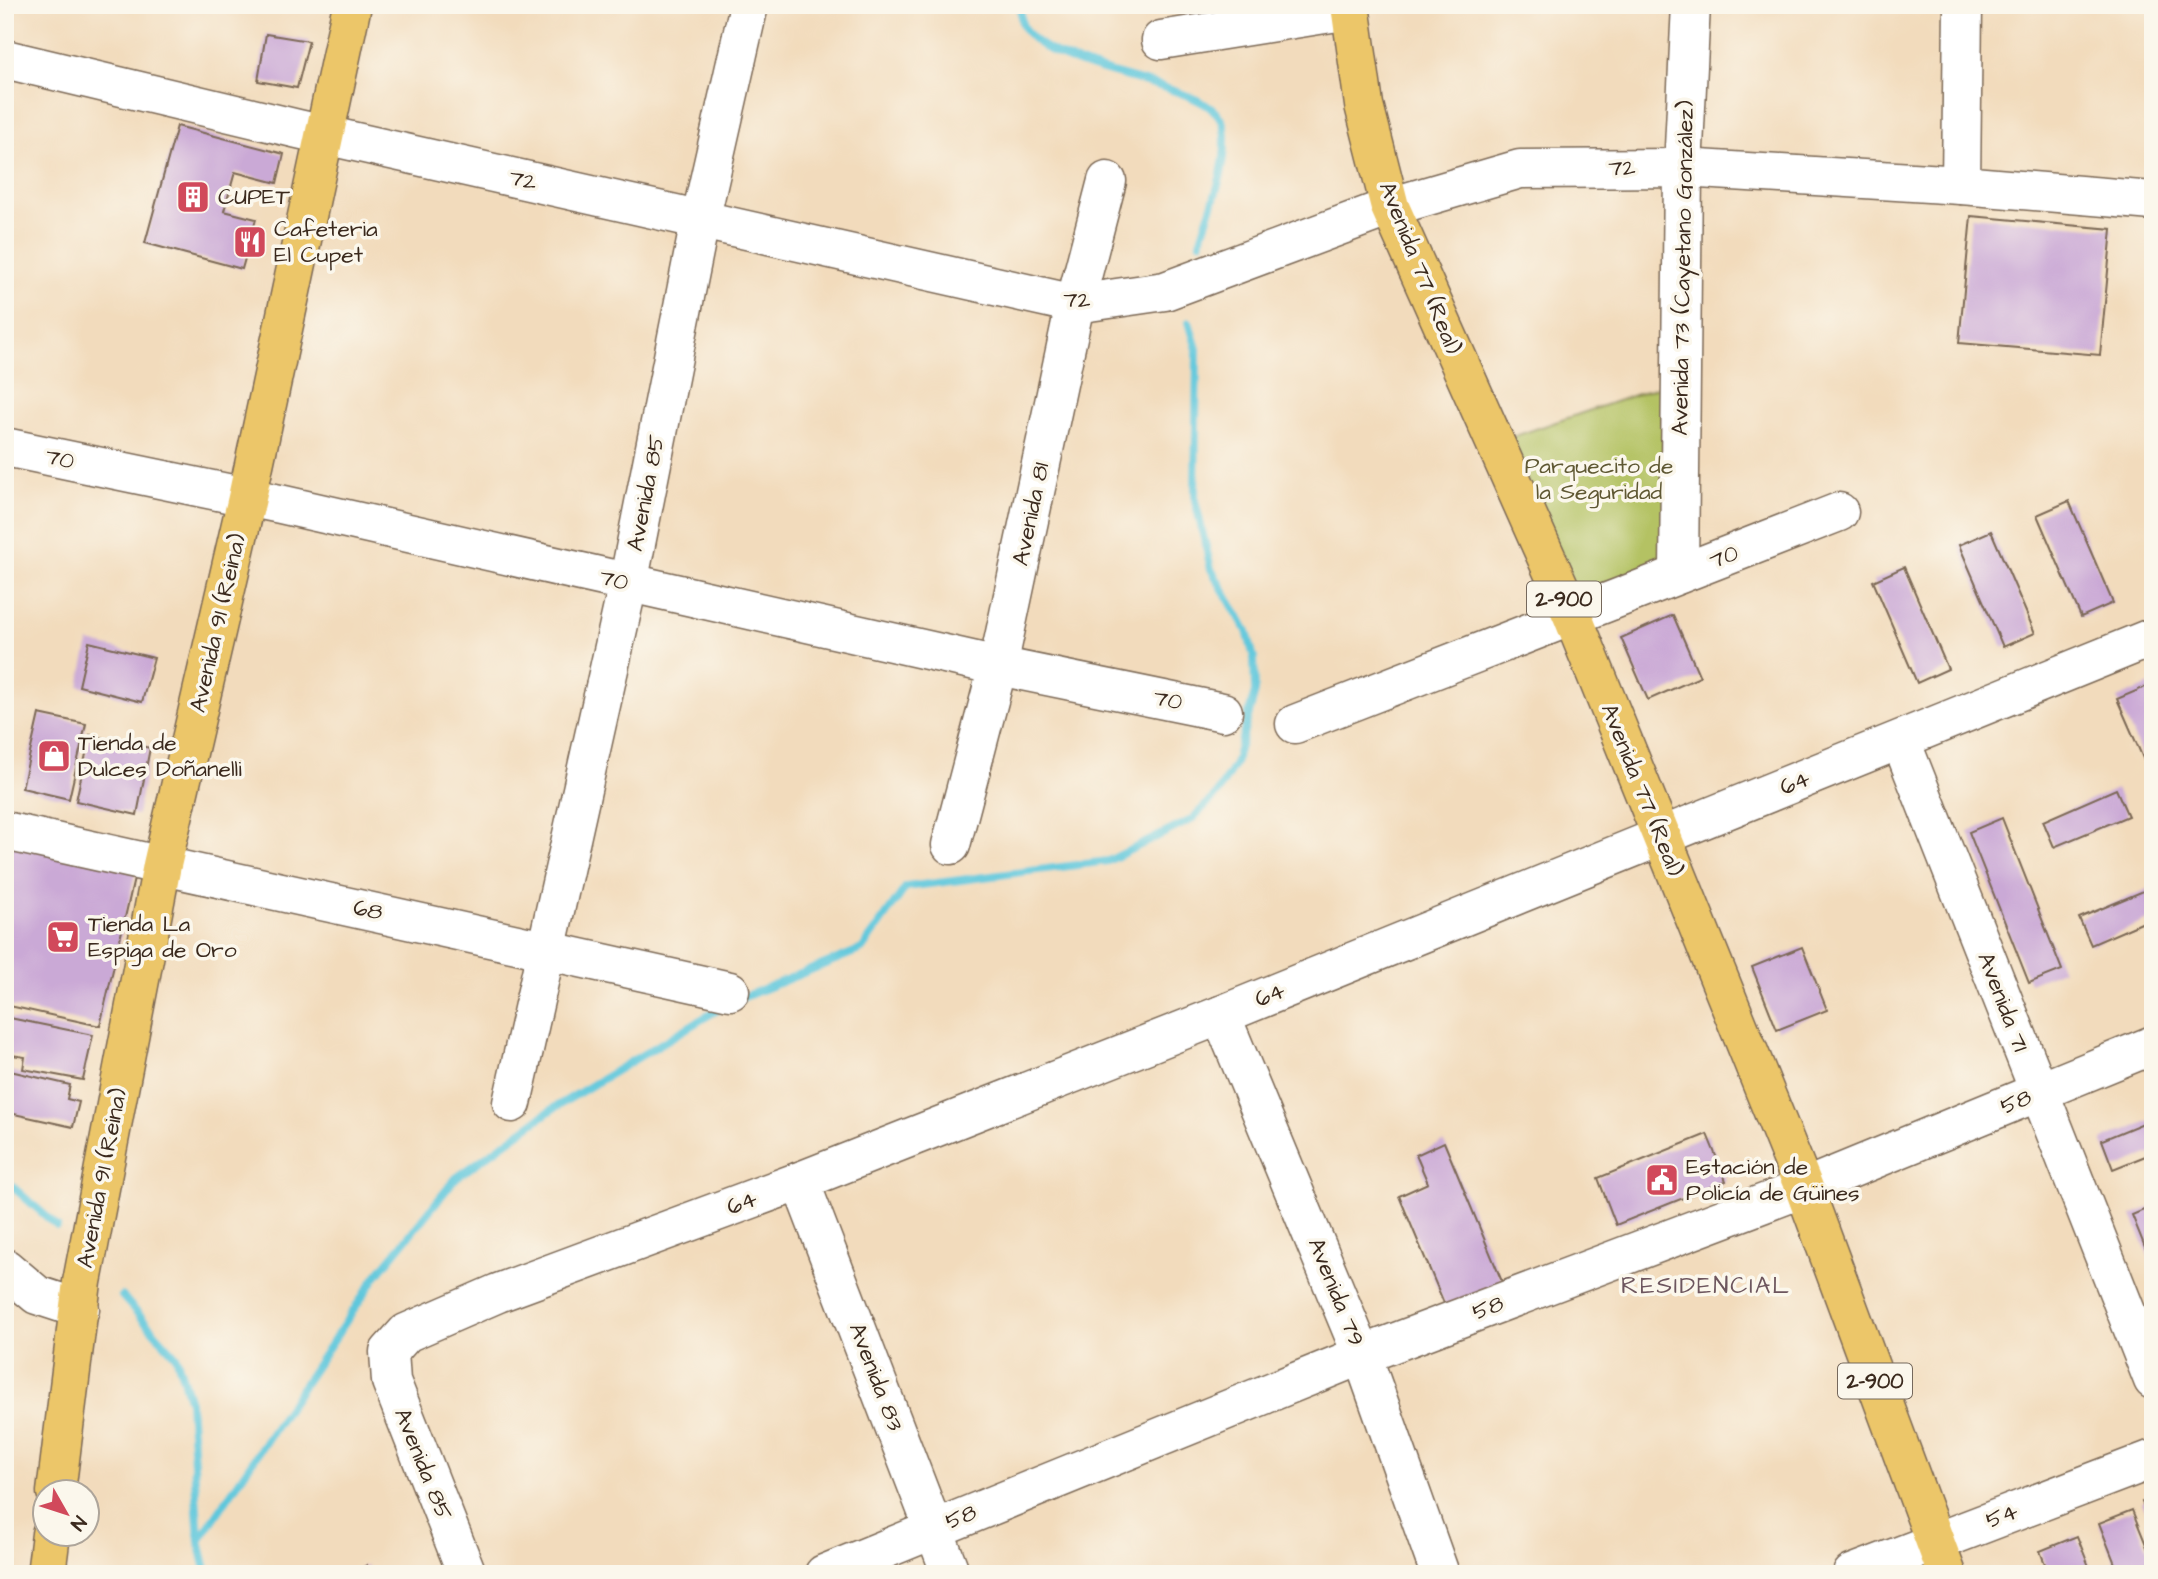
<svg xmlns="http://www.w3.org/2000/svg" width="2158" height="1579" font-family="'Architects Daughter',sans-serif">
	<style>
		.green { fill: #b4c264; stroke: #787641; stroke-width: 2 }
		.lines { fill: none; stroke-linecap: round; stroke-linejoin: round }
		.stream { stroke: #5fc7dc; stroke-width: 8 }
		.building { fill: #caa9d6 }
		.minor-casing { stroke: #7b6855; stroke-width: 41 }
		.major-casing { stroke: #7b6855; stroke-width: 41 }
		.minor { stroke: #fff; stroke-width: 38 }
		.major { stroke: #ecc669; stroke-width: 38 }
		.labels { text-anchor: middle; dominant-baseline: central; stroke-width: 7; stroke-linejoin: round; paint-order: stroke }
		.shield { fill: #fbf7ec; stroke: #75685c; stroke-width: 2 }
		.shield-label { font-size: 21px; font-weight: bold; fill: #3b2a1e }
		.street-label { font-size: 23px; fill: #3b2a1e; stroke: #fbf7ec }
		.poi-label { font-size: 23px; fill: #3b2a1e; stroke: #fbf7ec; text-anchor: start }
		.park-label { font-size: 23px; fill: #5f5833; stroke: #fbf7ec }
		.neighbourhood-label { font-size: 24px; letter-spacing: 2px; fill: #6d565e; stroke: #fbf7ec }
	</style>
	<rect width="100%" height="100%" fill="#fbf7ec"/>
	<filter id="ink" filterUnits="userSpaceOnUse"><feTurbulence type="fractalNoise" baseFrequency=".0143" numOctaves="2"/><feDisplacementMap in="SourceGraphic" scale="14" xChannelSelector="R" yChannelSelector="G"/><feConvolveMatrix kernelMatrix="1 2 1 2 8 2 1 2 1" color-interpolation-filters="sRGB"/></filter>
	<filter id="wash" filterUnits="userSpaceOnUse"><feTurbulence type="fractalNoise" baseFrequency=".00686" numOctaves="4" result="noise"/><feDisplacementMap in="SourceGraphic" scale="28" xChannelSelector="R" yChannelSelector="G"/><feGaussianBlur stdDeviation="1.57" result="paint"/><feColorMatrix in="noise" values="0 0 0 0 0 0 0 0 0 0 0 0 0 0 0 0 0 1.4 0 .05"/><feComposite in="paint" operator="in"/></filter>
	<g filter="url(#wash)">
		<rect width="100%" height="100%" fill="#f2dbbc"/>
		<polygon class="green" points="1661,386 1669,564 1574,592 1509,438"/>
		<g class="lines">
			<g class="stream">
				<path d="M1021,5C1021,11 1020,21 1023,26C1050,79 1216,78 1224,127C1230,164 1210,208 1200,242"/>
				<polyline points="739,999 862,949 906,887 1108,861 1191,820 1217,794 1235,764 1255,692 1254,658 1247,631 1211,569 1195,500 1197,349 1189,322"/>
				<polyline points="5,1180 57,1226"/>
				<polyline points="122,1296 176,1356 190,1402 199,1541 207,1574"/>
				<polyline points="199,1541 377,1275 456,1178 554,1108 727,1004"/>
			</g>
		</g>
		<g id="blocks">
			<g class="building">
				<polygon points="266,34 309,41 297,88 258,81"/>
				<polygon points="177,126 284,154 277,183 235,172 224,211 256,219 242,269 145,243"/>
				<polygon points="1971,216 2112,229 2100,355 1959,343"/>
				<polygon points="2069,501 2113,603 2081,617 2037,515"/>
				<polygon points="1991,531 2035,633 2003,647 1959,545"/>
				<polygon points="1904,567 1948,669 1917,683 1873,581"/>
				<polygon points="1673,615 1700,677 1648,700 1621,638"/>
				<polygon points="89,642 154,658 142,702 79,686"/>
				<polygon points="2150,685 2153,693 2153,781 2117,699"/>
				<polygon points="39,714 86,724 69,799 22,788"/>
				<polygon points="90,735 150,748 137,815 76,801"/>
				<polygon points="2116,789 2128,816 2054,847 2043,821"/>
				<polygon points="2002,818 2062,970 2029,983 1969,832"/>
				<polygon points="9,840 136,870 100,1026 5,1005 5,855"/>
				<polygon points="2153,887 2153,918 2091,945 2079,918"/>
				<polygon points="1802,947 1827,1010 1777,1030 1752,967"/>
				<polygon points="5,1017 93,1035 83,1080 23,1069 25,1057 5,1054"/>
				<polygon points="6,1070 70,1085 67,1099 79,1102 73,1127 5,1112"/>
				<polygon points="2153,1119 2153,1153 2113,1169 2102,1140"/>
				<polygon points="1707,1134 1726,1181 1616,1225 1598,1178"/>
				<polygon points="1444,1142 1503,1284 1446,1308 1399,1196 1428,1183 1416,1155"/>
				<polygon points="2153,1206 2153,1267 2132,1215"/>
				<polygon points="2153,1498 2153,1529 2142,1502"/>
				<polygon points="2132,1510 2153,1562 2153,1574 2119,1574 2099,1523"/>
				<polygon points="2077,1536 2092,1574 2049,1574 2040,1551"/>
				<polygon points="367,1565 370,1574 351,1574"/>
			</g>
		</g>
	</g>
	<g filter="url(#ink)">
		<use href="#blocks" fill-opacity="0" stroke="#7b6855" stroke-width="2"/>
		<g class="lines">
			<defs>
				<g id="minor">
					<polyline points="1161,40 1350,10"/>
					<polyline points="5,59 298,129 1075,304 1165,291 1390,207 1520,169 1683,168 1961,185 2153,201"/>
					<polyline points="1961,185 1963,5"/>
					<polyline points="5,447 280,504 998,666 1223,712"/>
					<polyline points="1679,574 1683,168 1691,5"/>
					<polyline points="1295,724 1839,512"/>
					<polyline points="1901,741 2153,1380"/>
					<polyline points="5,831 730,991"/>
					<polyline points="951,845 998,666 1075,304 1107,181"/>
					<polyline points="1221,1015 1362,1355 1440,1574"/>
					<polyline points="512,1103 628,584 700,221 749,5"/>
					<polyline points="800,1181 951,1574"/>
					<polyline points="5,1268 37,1295 80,1309"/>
					<polyline points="467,1574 391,1381 389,1352 406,1333 498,1293 800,1181 1221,1015 2153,637"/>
					<polyline points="824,1574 1362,1355 1804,1188 2153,1045"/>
					<polyline points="1852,1574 2153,1459"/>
				</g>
				<g id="major">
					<polyline points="1350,5 1364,105 1390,207 1572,615 1804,1188 1947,1574"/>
					<polyline points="56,1492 82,1282 162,865 247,498 352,5"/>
					<polyline points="46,1574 51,1534"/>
				</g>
			</defs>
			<use href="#minor" class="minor-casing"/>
			<use href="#major" class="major-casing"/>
			<use href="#minor" class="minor"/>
			<use href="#major" class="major"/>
		</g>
	</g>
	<defs>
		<symbol id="building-square" viewBox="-11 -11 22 22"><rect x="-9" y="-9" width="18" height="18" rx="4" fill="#d1495b" stroke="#fbf7ec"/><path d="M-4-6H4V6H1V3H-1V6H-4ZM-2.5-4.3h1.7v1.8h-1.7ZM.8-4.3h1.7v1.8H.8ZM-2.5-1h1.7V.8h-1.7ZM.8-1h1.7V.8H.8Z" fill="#fff"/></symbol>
		<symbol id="restaurant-square" viewBox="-11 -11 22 22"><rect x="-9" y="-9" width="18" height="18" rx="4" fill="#d1495b" stroke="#fbf7ec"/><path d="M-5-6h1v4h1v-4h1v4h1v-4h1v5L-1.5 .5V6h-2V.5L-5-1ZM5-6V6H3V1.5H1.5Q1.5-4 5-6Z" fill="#fff"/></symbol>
		<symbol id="shop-square" viewBox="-11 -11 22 22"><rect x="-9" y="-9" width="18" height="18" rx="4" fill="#d1495b" stroke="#fbf7ec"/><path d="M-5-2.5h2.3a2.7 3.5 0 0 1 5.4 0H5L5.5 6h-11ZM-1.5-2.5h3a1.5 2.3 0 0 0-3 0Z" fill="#fff"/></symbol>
		<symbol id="supermarket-square" viewBox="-11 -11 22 22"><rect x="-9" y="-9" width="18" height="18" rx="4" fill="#d1495b" stroke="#fbf7ec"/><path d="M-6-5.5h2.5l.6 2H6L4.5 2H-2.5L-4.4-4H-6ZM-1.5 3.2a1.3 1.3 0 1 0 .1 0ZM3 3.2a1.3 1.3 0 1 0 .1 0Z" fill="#fff"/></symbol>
		<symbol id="civic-square" viewBox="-11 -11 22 22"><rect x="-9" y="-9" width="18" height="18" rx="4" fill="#d1495b" stroke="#fbf7ec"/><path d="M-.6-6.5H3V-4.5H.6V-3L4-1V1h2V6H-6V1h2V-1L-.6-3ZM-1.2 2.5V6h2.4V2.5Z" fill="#fff"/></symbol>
	</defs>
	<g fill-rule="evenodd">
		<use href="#building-square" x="174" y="178" width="38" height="38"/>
		<use href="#restaurant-square" x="231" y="223" width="38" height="38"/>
		<use href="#shop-square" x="35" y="737" width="38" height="38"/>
		<use href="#supermarket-square" x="44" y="918" width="38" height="38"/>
		<use href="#civic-square" x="1643" y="1161" width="38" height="38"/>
	</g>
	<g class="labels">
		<g class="shield">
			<rect x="1527" y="581.5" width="74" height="35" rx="5"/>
			<rect x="1838" y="1363.5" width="74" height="35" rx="5"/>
		</g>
		<g class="shield-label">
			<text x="1564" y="599">2-900</text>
			<text x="1875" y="1381">2-900</text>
		</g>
		<g class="street-label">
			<text transform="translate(1622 168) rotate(-1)">72</text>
			<text transform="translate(523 180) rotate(13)">72</text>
			<text transform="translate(1420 268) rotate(68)">Avenida 77 (Real)</text>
			<text transform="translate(1683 268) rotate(-89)">Avenida 73 (Cayetano González)</text>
			<text transform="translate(1077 300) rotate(2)">72</text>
			<text transform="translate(60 459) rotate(12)">70</text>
			<text transform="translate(646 493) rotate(-79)">Avenida 85</text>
			<text transform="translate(1031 514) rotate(-78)">Avenida 81</text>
			<text transform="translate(1724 557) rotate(-21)">70</text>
			<text transform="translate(614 580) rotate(13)">70</text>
			<text transform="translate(218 623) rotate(-77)">Avenida 91 (Reina)</text>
			<text transform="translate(1168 700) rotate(11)">70</text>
			<text transform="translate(1795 783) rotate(-22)">64</text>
			<text transform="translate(1642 790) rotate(68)">Avenida 77 (Real)</text>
			<text transform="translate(368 910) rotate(12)">68</text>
			<text transform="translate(1270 995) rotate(-22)">64</text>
			<text transform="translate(2003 1002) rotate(69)">Avenida 71</text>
			<text transform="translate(2016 1102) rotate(-22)">58</text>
			<text transform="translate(102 1178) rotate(-79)">Avenida 91 (Reina)</text>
			<text transform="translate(742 1203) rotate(-20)">64</text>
			<text transform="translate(1336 1292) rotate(68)">Avenida 79</text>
			<text transform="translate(1488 1308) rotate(-21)">58</text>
			<text transform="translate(876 1377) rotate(69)">Avenida 83</text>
			<text transform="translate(423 1464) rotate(68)">Avenida 85</text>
			<text transform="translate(2002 1516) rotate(-21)">54</text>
			<text transform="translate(961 1517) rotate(-22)">58</text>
		</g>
		<g class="poi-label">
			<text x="218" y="197">CUPET</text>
			<text x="274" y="229">Cafeteria<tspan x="274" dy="26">El Cupet</tspan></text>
			<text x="78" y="743">Tienda de<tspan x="78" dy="26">Dulces Doñanelli</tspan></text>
			<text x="88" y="924">Tienda La<tspan x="88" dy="26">Espiga de Oro</tspan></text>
			<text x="1686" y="1167">Estación de<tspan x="1686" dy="26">Policía de Güines</tspan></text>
		</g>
		<g class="park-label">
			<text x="1599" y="466">Parquecito de<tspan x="1599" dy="26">la Seguridad</tspan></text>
		</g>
		<g class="neighbourhood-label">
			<text x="1706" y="1286">RESIDENCIAL</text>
		</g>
	</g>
	<rect width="2158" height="1579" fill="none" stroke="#fbf7ec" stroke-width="28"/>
	<g transform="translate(66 1513) rotate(129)"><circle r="33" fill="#fbf7ec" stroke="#aea59a" stroke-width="2"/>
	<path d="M0-5L12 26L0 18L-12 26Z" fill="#d1495b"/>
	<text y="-10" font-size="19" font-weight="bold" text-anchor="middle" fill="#3b2a1e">N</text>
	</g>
</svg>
